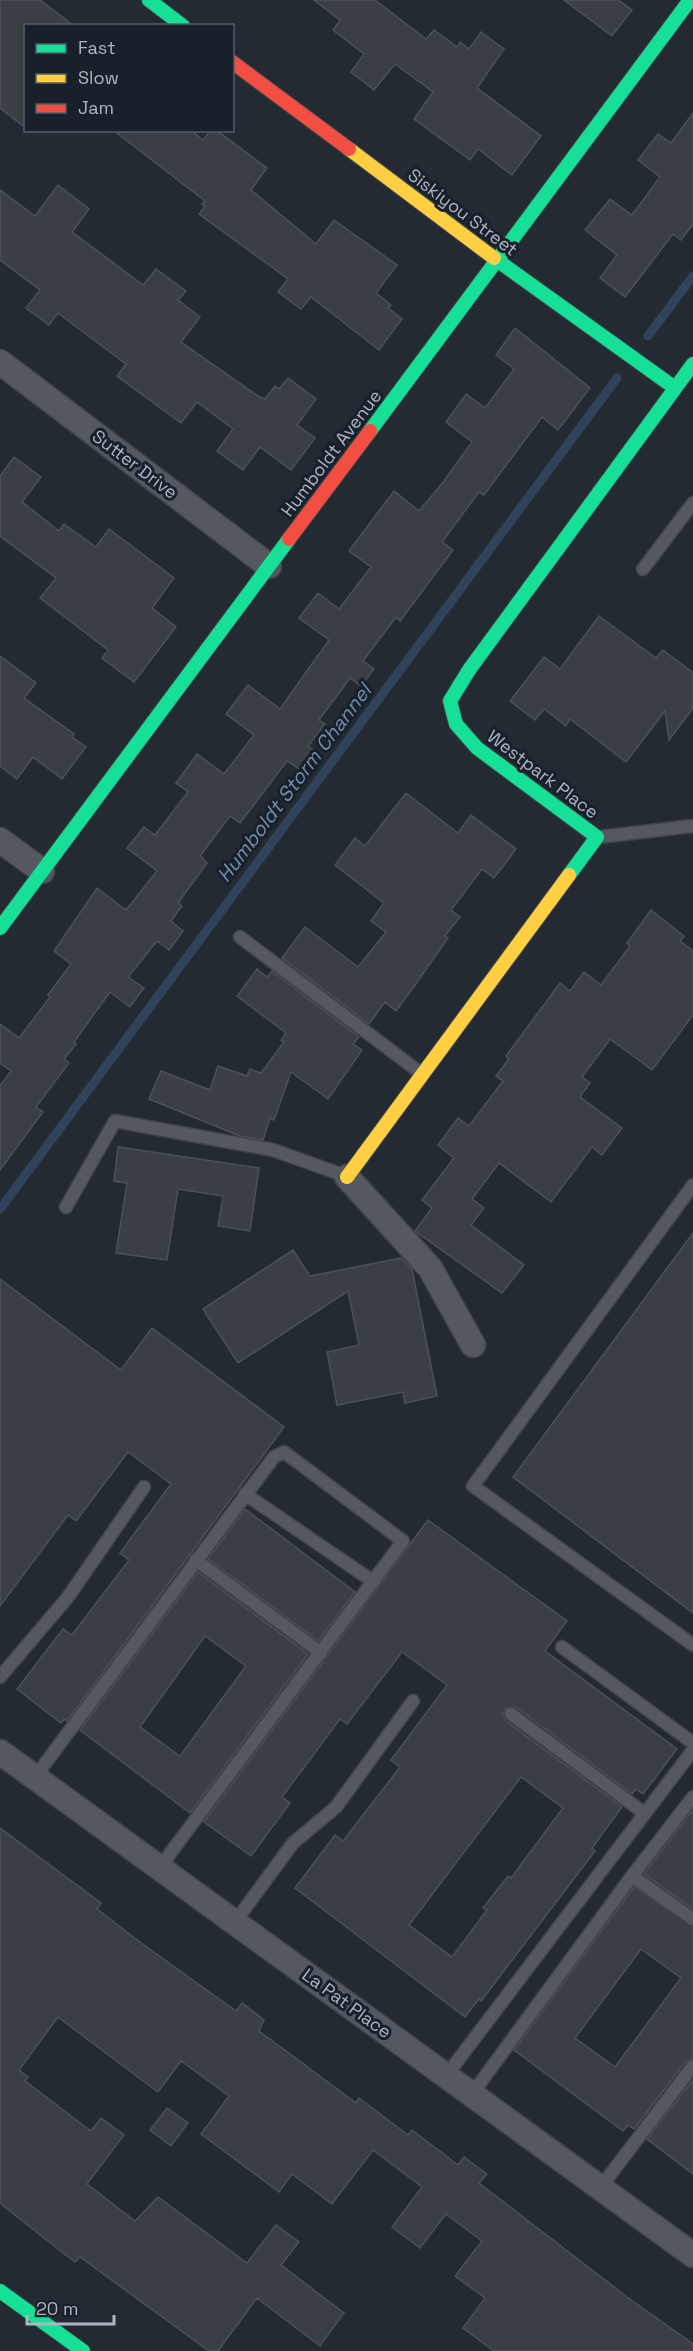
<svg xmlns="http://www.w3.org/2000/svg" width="693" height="2351" font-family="'Space Grotesk',sans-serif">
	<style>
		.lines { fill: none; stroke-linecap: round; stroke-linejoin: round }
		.stream { stroke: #31435a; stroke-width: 9 }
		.building { fill: #393f45; stroke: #4b515a; stroke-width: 1.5; fill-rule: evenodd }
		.lane-casing { stroke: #40444a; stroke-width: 15 }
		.street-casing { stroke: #40444a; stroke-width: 27 }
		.fast-casing { stroke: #40444a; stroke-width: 16 }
		.slow-casing { stroke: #40444a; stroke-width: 16 }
		.jam-casing { stroke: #40444a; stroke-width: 16 }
		.lane { stroke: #545860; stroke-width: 12 }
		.street { stroke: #545860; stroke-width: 24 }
		.fast { stroke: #16e098; stroke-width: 14 }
		.slow { stroke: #ffcf43; stroke-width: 14 }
		.jam { stroke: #f24e42; stroke-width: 14 }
		.labels { text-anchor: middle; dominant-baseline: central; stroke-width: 6; stroke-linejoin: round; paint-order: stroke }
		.street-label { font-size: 18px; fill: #acb6c4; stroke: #18212b }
		.water-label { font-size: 20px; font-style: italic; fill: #748eac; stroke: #18212b }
	</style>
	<rect width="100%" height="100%" fill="#242a31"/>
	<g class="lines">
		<g class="stream">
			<polyline points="648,336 693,276"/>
			<polyline points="0,1209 617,378"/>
		</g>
	</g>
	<g class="building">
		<polygon points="0,0 40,0 74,26 26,26 26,128 0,108"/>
		<polygon points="314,0 375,0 426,39 434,30 457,47 460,42 469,49 481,32 504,49 477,88 541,136 512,175 478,149 470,160 414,119 433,92 395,64 374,90 351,72 364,54 333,30 340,20"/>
		<polygon points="564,0 618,0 632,10 612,36"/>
		<polygon points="693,113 693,224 681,240 673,234 625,297 600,278 617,255 585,230 610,199 632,215 660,177 638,160 658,134 671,143"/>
		<polygon points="113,130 191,130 203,140 211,130 216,130 267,168 251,190 316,244 334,220 397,265 376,293 391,305 388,308 402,319 379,350 311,297 301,309 278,292 288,279 199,214 205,206 202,204 205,201"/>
		<polygon points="58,185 89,209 72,232 143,285 156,269 186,291 178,300 200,317 181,342 258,396 265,399 275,386 279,389 288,378 316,399 297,425 315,438 291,470 260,447 243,470 217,451 233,429 197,402 181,423 117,376 126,364 58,313 49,325 26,308 40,290 0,260 0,190 35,216"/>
		<polygon points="515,328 590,388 558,430 542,417 484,495 479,492 442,542 453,550 400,621 396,617 363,661 374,669 361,686 350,678 319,720 325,724 308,746 316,752 302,771 287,761 240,823 230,816 200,856 207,863 178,903 182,906 171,921 183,931 169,950 157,941 128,977 144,988 130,1007 110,992 74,1042 76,1044 64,1059 69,1063 36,1107 43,1112 0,1170 0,1086 11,1071 0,1063 0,1024 19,1038 50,997 48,995 71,964 54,951 97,888 126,910 157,871 127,848 144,827 155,835 188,792 176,783 197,754 224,774 254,735 226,714 248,685 280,709 329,640 299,618 318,593 339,609 371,567 349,551 394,491 419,511 444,481 472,442 446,422 466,394 485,408 514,369 496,355"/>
		<polygon points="14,457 41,477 22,502 59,531 64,524 96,547 109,529 174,578 152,608 176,627 134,682 102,658 108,650 40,598 56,578 0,536 0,476"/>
		<polygon points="599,616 656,658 663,650 693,673 693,708 669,740 665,711 626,762 570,719 566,726 544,709 535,720 510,701 544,657 560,669"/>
		<polygon points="0,656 36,683 24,698 74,734 72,737 86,747 62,779 33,757 17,779 0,766"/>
		<polygon points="406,793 458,833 471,815 516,849 494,878 482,869 451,910 460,917 445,936 448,938 415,985 396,1011 385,1002 369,1024 282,958 305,927 358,967 386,932 371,921 384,903 335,865 355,838 365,846"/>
		<polygon points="651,910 684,936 680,941 693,951 693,1015 652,1070 610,1039 582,1077 590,1083 580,1097 622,1128 602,1155 592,1147 551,1202 499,1163 472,1199 484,1208 471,1225 524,1265 502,1293 415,1231 432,1208 422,1200 454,1158 438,1145 458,1118 469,1126 503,1081 496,1076 509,1059 506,1056 560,983 570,991 584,972 601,985 630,946 627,943"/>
		<polygon points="257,969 267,977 272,971 359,1037 353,1044 362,1050 328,1099 291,1072 274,1120 270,1118 263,1140 240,1136 149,1099 161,1071 210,1090 218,1066 247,1076 250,1069 261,1073 284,1042 281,1040 286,1033 237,996"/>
		<polygon points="118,1147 259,1168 250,1231 218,1226 223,1196 178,1189 167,1260 116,1253 127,1183 114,1181"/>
		<polygon points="693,1233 693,1613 513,1477"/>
		<polygon points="293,1250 310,1276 401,1258 412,1269 437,1396 405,1403 403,1392 337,1405 327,1352 359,1345 348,1291 238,1363 203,1309"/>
		<polygon points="0,1279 121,1370 152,1328 284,1427 67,1721 65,1719 61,1723 17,1689 63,1629 72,1635 129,1560 120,1553 171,1484 128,1452 76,1521 68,1515 0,1606"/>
		<polygon points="245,1509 355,1592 318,1641 208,1559"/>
		<path d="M428,1520L567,1621L545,1651L677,1749L643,1794L636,1789L632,1794L516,1707L505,1709L503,1714L506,1721L622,1807L592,1848L595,1851L481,2001L479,1999L465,2017L295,1888L335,1835L343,1841L400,1767L391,1760L447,1685L402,1652L347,1724L340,1719L282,1797L290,1803L251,1856L204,1822ZM521,1777L563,1808L511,1878L508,1876L483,1908L487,1910L452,1957L409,1925Z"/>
		<path d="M198,1572L308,1654L190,1813L80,1730ZM205,1636L246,1666L180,1756L140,1727Z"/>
		<polygon points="693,1810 693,1909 644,1874"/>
		<polygon points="0,1828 101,1903 97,1909 144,1945 236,2011 242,2003 264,2020 259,2031 356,2103 359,2098 408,2135 412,2130 458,2165 464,2157 487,2174 479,2183 627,2297 693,2344 693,2351 494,2351 463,2328 485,2298 455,2276 482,2241 446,2214 420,2248 392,2227 422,2187 373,2150 332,2204 292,2174 279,2192 201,2134 229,2096 181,2061 158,2092 58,2017 19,2070 28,2077 25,2081 91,2131 101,2118 124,2135 87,2184 135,2221 158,2197 247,2263 276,2225 299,2242 281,2265 344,2313 320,2346 257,2298 218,2351 209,2351 80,2257 75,2262 54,2246 0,2203"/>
		<path d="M634,1887L693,1927V2058L686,2061L634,2129L628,2125L623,2131L514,2050ZM641,1949L681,1978L615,2067L575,2038Z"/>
		<polygon points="693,2080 693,2174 647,2139"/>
		<polygon points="167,2108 188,2123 171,2146 150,2130"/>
	</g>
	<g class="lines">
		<defs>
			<g id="lane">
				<polyline points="643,569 693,503"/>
				<polyline points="599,837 693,826"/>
				<polyline points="240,937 422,1074"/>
				<polyline points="693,1185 473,1486 693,1645"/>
				<polyline points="66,1207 115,1121 273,1150 346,1176"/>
				<polyline points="245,1494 374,1582"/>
				<polyline points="196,1560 321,1653"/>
				<polyline points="562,1647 693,1743"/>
				<polyline points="0,1677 68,1597 144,1487"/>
				<polyline points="511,1714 644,1813"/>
				<polyline points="35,1777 274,1457 284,1452 403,1541 160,1867"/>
				<polyline points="632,1876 693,1797"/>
				<polyline points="235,1922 293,1843 336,1807 413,1701"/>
				<polyline points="446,2076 693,1750"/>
				<polyline points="472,2094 632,1876 693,1919"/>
				<polyline points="600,2188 693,2066"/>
			</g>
			<g id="street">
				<polyline points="0,362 269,566"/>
				<polyline points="0,840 42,871"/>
				<polyline points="347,1177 430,1268 473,1345"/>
				<polyline points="0,1752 693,2255"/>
			</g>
			<g id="fast">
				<polyline points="149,0 183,26"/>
				<polyline points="494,258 675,388"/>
				<polyline points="370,431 690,0"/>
				<polyline points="569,875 597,837 477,748 456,724 450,701 469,670 693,364"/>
				<polyline points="0,928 289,539"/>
				<polyline points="0,2291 83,2351"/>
			</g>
			<g id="slow">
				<polyline points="349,149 494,258"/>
				<polyline points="347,1177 569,875"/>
			</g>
			<g id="jam">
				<polyline points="232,62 349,149"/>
				<polyline points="289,539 370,431"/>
			</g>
		</defs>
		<use href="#lane" class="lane-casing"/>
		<use href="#street" class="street-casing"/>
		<use href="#fast" class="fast-casing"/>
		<use href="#slow" class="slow-casing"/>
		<use href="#jam" class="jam-casing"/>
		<use href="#lane" class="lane"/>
		<use href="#street" class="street"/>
		<use href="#fast" class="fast"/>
		<use href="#slow" class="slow"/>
		<use href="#jam" class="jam"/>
	</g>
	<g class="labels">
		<g class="street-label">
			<text transform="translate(463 212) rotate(37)">Siskiyou Street</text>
			<text transform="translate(331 453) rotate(-53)">Humboldt Avenue</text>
			<text transform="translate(135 464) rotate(37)">Sutter Drive</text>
			<text transform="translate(543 774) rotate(37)">Westpark Place</text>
			<text transform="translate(347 2003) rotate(36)">La Pat Place</text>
		</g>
		<g class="water-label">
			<text transform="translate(294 783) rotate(-53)">Humboldt Storm Channel</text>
		</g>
	</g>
	<rect x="24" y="24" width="210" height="108" fill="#18212b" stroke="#535d68" stroke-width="1.5"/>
	<rect x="36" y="44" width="30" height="9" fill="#16e098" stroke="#535d68" stroke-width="1.5"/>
	<text x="78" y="54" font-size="18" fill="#acb6c4">Fast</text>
	<rect x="36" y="74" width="30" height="9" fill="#ffcf43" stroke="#535d68" stroke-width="1.5"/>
	<text x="78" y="84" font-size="18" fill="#acb6c4">Slow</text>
	<rect x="36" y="104" width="30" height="9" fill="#f24e42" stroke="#535d68" stroke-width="1.5"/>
	<text x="78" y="114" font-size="18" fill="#acb6c4">Jam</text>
	<path d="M27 2315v9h87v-9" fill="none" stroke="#acb6c4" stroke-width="3"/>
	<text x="36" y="2315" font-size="18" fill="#acb6c4" stroke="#18212b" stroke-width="4.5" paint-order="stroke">20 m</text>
</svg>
